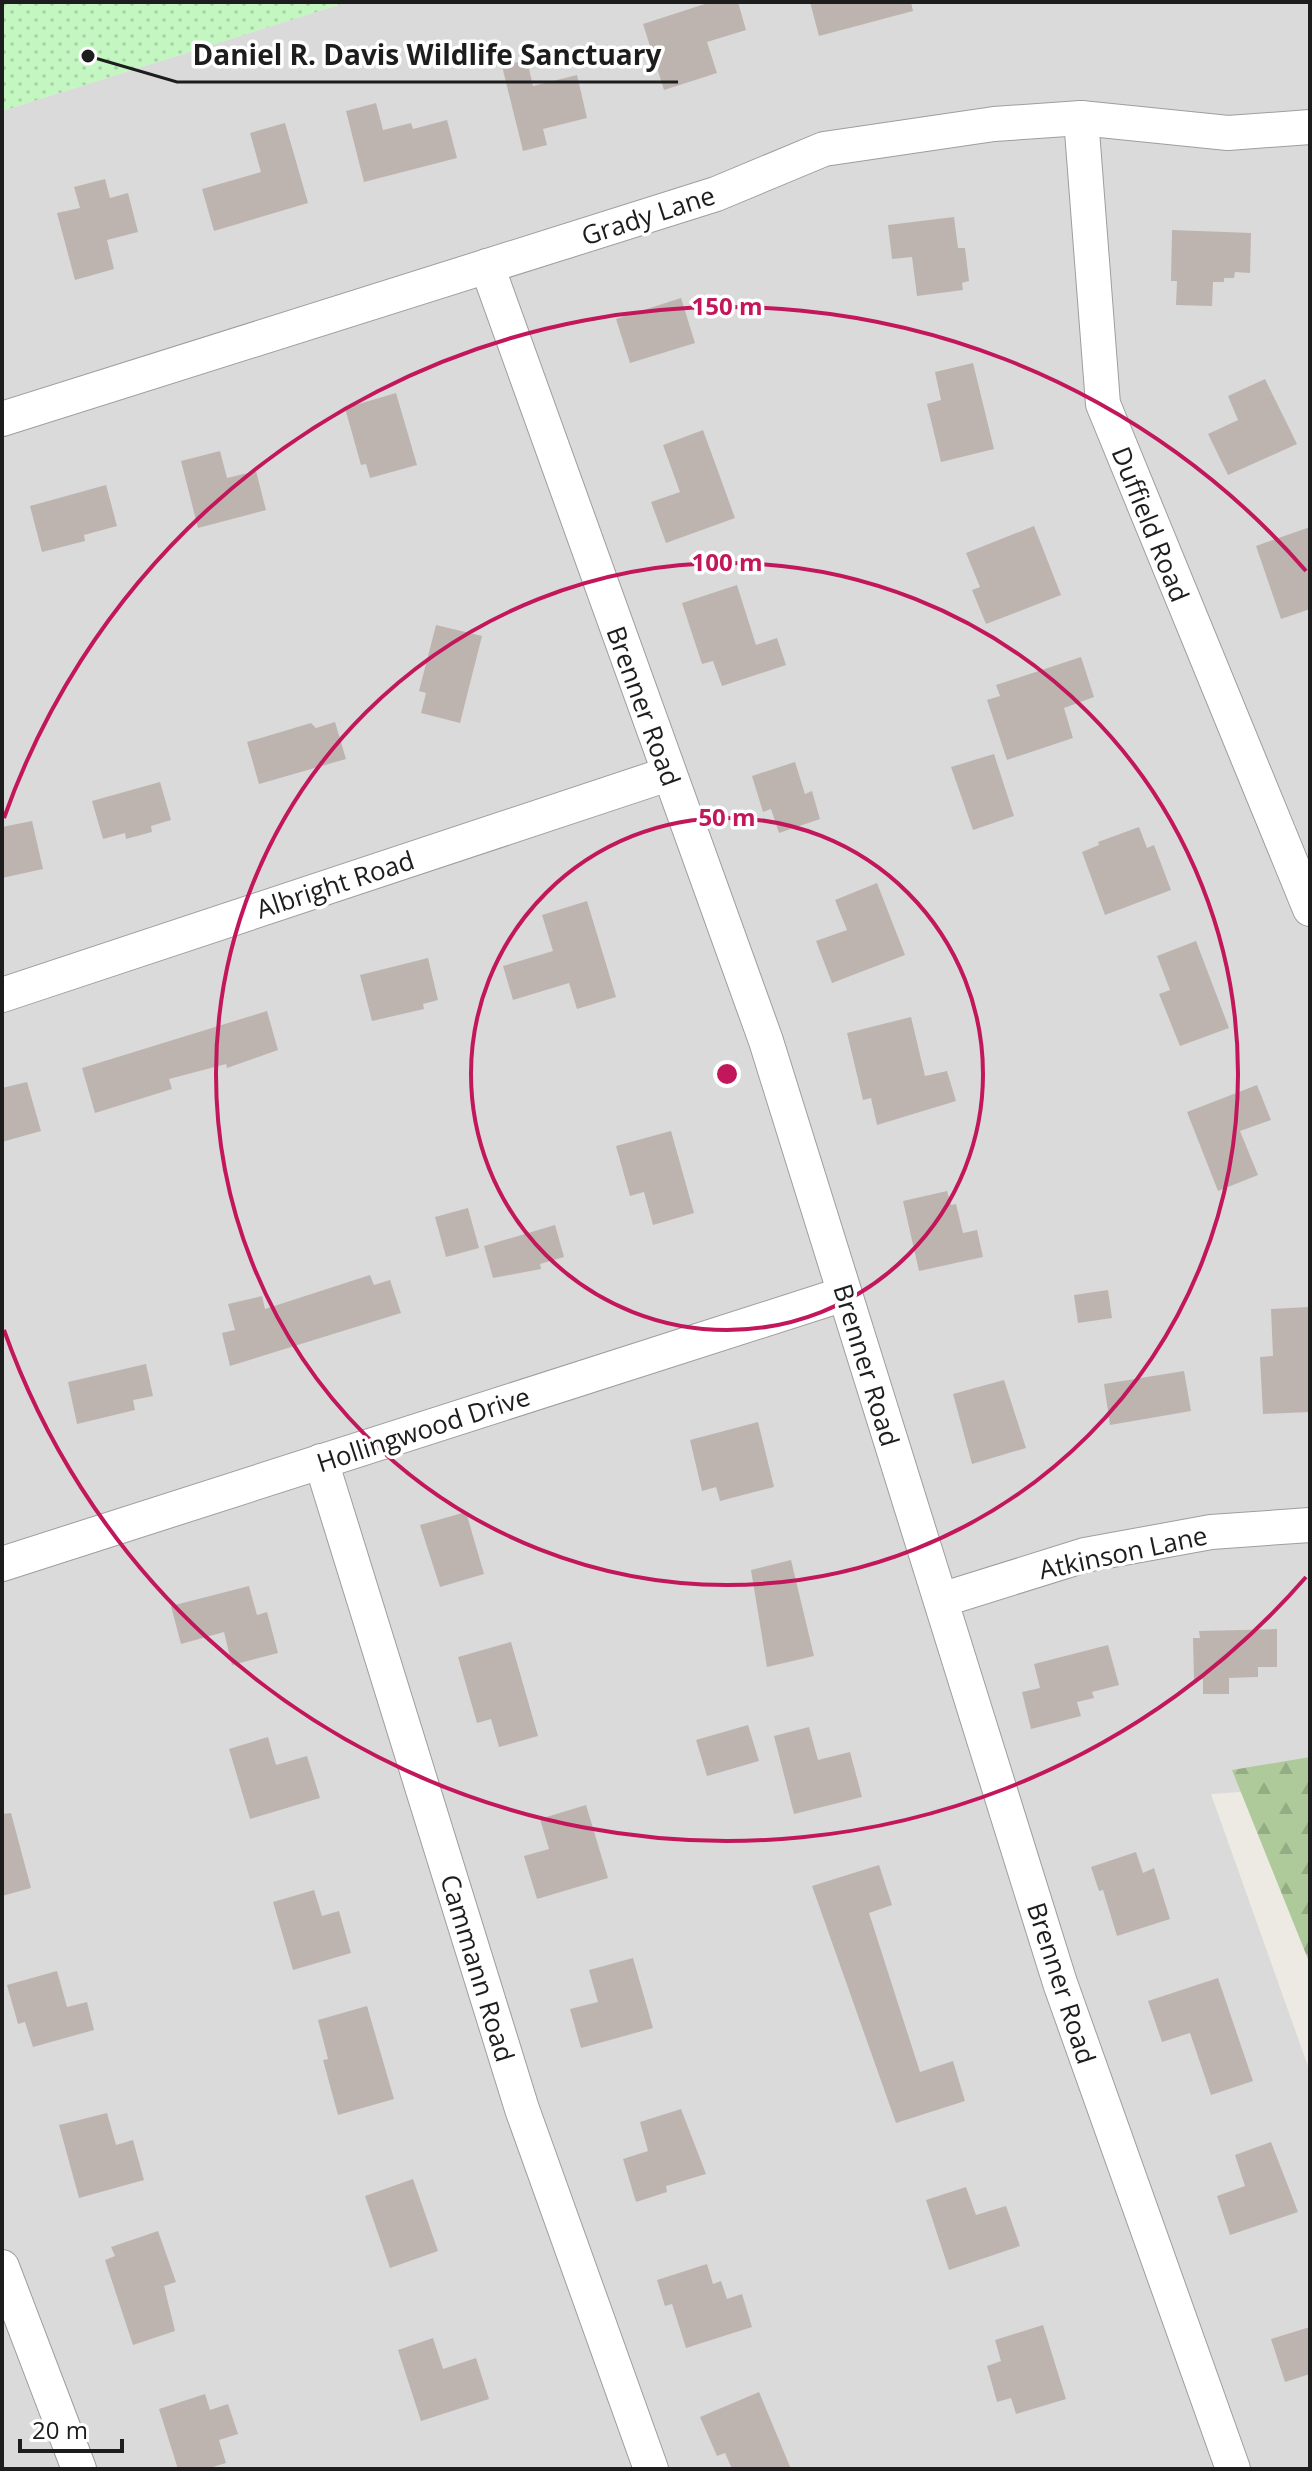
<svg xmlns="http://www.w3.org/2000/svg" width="1312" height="2471" font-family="'Open Sans',sans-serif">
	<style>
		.residential { fill: #dbdada }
		.forest { fill: url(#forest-firs) }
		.park { fill: url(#park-dots) }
		.building { fill: #bdb4b0 }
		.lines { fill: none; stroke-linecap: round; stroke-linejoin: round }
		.minor-casing { stroke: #9e9e9e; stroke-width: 36 }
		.minor { stroke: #fff; stroke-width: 34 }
		.ring { fill: none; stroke: #c2185b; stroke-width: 4 }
		.labels { text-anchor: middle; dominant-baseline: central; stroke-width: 7; stroke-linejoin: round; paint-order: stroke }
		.street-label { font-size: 26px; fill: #1d1d1d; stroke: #fff }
		.centre { fill: #c2185b; stroke: #fff; stroke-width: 4 }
		.ring-label { font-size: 24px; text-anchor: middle; font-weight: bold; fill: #c2185b; stroke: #fff; stroke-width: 7; stroke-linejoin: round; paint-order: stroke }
		.leader { fill: none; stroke: #1d1d1d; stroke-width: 3 }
		.callout-dot { fill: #1d1d1d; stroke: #fff; stroke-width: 3 }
		.callout-label { font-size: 28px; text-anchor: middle; font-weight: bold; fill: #1d1d1d; stroke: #fff; stroke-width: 7; stroke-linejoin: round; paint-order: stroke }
	</style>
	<defs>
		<pattern id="forest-firs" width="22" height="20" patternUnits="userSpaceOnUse" patternTransform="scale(2)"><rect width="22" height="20" fill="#aeca9a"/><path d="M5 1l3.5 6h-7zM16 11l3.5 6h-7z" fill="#95ad84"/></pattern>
		<pattern id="park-dots" width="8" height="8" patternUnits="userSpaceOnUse" patternTransform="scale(2)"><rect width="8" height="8" fill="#c4f6c2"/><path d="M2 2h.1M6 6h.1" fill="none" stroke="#a8d2a6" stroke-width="1.8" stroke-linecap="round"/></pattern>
	</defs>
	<rect width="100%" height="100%" fill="#ede9e3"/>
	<polygon class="residential" points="348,2 1310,2 1310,1787 1211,1794 1310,2072 1310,2469 2,2469 2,111"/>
	<polygon class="forest" points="1310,1757 1310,1964 1232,1770"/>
	<polygon class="park" points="2,2 348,2 2,111"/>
	<g class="building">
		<polygon points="711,2 738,2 746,30 707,42 717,73 664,90 643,24"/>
		<polygon points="810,2 911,2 913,11 819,36"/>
		<polygon points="527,60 533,86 577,75 587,118 543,129 547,145 523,151 502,66"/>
		<polygon points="376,103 383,130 411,123 413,129 447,120 457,158 364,182 346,111"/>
		<polygon points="285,123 308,203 214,231 202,189 261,172 250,133"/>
		<polygon points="105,179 110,198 128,193 138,232 107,240 114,269 75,280 57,213 80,208 74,187"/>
		<polygon points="954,217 958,248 965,248 969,281 962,283 963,290 917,296 912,257 892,259 888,225"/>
		<polygon points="1172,230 1251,233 1250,273 1235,272 1234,278 1224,278 1224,282 1213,282 1212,306 1176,305 1177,281 1171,281"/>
		<polygon points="681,298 695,343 630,363 616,319"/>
		<polygon points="973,363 994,449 941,462 927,404 941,400 935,372"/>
		<polygon points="1265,379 1297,444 1228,475 1208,434 1238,420 1228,396"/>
		<polygon points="396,393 417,465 370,478 366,464 361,465 345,408"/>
		<polygon points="703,430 735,518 666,543 651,502 680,492 663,445"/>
		<polygon points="220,451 227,478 256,471 266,510 198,528 181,461"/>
		<polygon points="106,485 117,526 84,535 85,541 42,552 30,506"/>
		<polygon points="1034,526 1061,595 986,624 972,590 980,587 966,553"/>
		<polygon points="1310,527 1310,609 1281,619 1256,546"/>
		<polygon points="737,585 756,645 777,638 786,665 722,686 713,661 702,664 682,603"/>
		<polygon points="436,625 482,636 460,723 421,713 426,693 419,691"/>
		<polygon points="1081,657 1094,697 1064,708 1073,738 1007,760 987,700 1000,696 996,685"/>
		<polygon points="335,722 346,759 259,784 247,742 311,723 316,728"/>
		<polygon points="994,754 1014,816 973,830 951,767"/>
		<polygon points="795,762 805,794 812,791 820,819 779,833 771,809 763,812 752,776"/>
		<polygon points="160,782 171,820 151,826 152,832 126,839 125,833 103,839 92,801"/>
		<polygon points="32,821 43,869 2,878 2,827"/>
		<polygon points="1139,827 1147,848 1154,845 1171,890 1105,915 1082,852 1099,845 1098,842"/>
		<polygon points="877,883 905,955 832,983 816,941 847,930 835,900"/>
		<polygon points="587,901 616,997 577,1009 569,983 513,1000 503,966 553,951 542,915"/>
		<polygon points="1196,941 1229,1028 1180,1046 1159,994 1170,990 1157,956"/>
		<polygon points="428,958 438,1000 423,1004 424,1009 372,1021 360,975"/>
		<polygon points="267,1011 278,1050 227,1068 226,1064 169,1079 172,1089 95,1113 82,1068"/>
		<polygon points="911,1017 925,1076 947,1071 956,1101 877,1125 871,1098 863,1100 847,1033"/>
		<polygon points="27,1082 41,1131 2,1142 2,1088"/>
		<polygon points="1257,1085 1271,1120 1240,1131 1258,1175 1218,1191 1187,1112"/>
		<polygon points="671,1131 694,1213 653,1225 644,1192 630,1196 616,1146"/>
		<polygon points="947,1191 951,1205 956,1204 963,1233 977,1230 983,1257 919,1271 903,1201"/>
		<polygon points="468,1208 479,1248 446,1257 435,1217"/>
		<polygon points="555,1225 564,1257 540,1264 541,1269 493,1278 484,1246"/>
		<polygon points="370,1275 374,1285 390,1280 401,1313 230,1366 222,1333 235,1330 228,1304 262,1296 265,1309"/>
		<polygon points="1108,1290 1112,1318 1078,1323 1074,1295"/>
		<polygon points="1309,1307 1310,1412 1263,1414 1260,1357 1273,1356 1271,1309"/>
		<polygon points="146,1364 153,1396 133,1400 135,1410 77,1424 68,1382"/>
		<polygon points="1184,1371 1191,1411 1110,1425 1104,1384"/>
		<polygon points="1004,1380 1026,1448 972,1464 953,1394"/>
		<polygon points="758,1422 774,1487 720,1501 716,1487 702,1491 690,1440"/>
		<polygon points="466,1512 484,1574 440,1587 420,1525"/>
		<polygon points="791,1560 814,1656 767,1667 751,1570"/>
		<polygon points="249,1586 257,1615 267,1612 278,1653 232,1665 224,1632 181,1644 171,1606"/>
		<polygon points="1277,1629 1277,1667 1258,1667 1258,1677 1229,1678 1229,1694 1203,1694 1203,1679 1194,1680 1193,1638 1200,1638 1199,1631"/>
		<polygon points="511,1642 538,1736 499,1747 491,1719 477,1723 458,1657"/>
		<polygon points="1108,1645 1119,1685 1092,1692 1094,1698 1077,1702 1081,1716 1031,1729 1022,1692 1040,1688 1034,1664"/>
		<polygon points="748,1725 759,1761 707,1776 696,1740"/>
		<polygon points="809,1727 818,1760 850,1752 862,1797 794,1814 774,1736"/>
		<polygon points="268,1737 276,1765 307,1756 320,1798 250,1819 229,1749"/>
		<polygon points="586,1805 608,1878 537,1899 524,1856 549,1849 540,1819"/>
		<polygon points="11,1813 31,1888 2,1896 2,1814"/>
		<polygon points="1136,1852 1143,1873 1154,1868 1170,1919 1117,1936 1103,1890 1099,1891 1091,1867"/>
		<polygon points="879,1865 892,1905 869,1913 920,2072 953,2061 965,2101 896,2123 812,1886"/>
		<polygon points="314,1890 322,1916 339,1911 351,1953 293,1970 273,1902"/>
		<polygon points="633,1958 653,2028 581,2048 570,2009 598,2002 589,1970"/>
		<polygon points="57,1971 67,2007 87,2002 94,2030 33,2047 25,2022 18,2024 7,1985"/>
		<polygon points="1218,1978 1253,2081 1211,2095 1190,2033 1162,2042 1148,2001"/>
		<polygon points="367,2006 394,2099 338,2115 323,2060 328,2059 318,2020"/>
		<polygon points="681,2109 706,2174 666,2186 667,2192 636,2202 623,2159 648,2151 640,2122"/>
		<polygon points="107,2113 116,2145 133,2140 144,2180 79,2198 59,2125"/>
		<polygon points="1271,2142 1298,2212 1230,2235 1217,2196 1245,2186 1235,2155"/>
		<polygon points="413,2179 438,2251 390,2268 365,2196"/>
		<polygon points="966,2187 976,2215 1006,2206 1020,2246 949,2270 926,2200"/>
		<polygon points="158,2231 176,2282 164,2286 175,2331 133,2345 105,2260 115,2256 111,2247"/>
		<polygon points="707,2264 713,2284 721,2281 727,2299 742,2294 752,2327 686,2348 672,2304 665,2306 657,2280"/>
		<polygon points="1043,2325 1066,2399 1016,2414 1011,2398 997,2402 987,2366 1001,2361 995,2340"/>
		<polygon points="1310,2327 1310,2374 1285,2382 1271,2339"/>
		<polygon points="433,2338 443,2369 476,2358 489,2399 421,2421 398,2350"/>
		<polygon points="759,2392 791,2469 732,2469 725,2453 717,2456 700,2417"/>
		<polygon points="205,2394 210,2410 228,2404 238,2434 219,2440 226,2463 206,2469 178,2469 159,2409"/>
	</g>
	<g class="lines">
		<defs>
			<g id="minor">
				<polyline points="1081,118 1103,404 1310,909"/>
				<polyline points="487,266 766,1041 1060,1983 1233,2469"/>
				<polyline points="2,419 716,194 824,149 994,124 1081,118 1228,133 1310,127"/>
				<polyline points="2,995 668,774"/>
				<polyline points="321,1461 522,2109 651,2469"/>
				<polyline points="2,1564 844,1294"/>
				<polyline points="941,1600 1085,1555 1211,1532 1310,1525"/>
				<polyline points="2,2267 79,2469"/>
			</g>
		</defs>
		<use href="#minor" class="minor-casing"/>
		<use href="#minor" class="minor"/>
	</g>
	<g class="ring">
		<circle cx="727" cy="1074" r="256"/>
		<circle cx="727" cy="1074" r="511"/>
		<path d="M1306 1577A767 767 0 0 1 4 1330M4 818A767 767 0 0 1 1306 571"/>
	</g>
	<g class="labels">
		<g class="street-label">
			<text transform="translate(648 215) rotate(-18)">Grady Lane</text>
			<text transform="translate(1151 524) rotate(68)">Duffield Road</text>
			<text transform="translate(644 706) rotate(70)">Brenner Road</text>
			<text transform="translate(335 884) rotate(-18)">Albright Road</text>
			<text transform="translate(867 1365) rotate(73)">Brenner Road</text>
			<text transform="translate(423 1429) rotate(-18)">Hollingwood Drive</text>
			<text transform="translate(1123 1552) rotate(-12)">Atkinson Lane</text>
			<text transform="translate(478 1968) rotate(73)">Cammann Road</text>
			<text transform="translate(1062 1983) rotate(72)">Brenner Road</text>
		</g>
	</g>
	<circle cx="727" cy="1074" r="12" class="centre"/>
	<g class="ring-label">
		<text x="727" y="315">150 m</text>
		<text x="727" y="571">100 m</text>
		<text x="727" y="826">50 m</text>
	</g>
	<path class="leader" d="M88 56L177 82H678"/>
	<circle class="callout-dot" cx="88" cy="56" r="8"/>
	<g class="callout-label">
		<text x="427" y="65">Daniel R. Davis Wildlife Sanctuary</text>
	</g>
	<rect width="1312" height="2471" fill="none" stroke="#1d1d1d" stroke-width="8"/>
	<path d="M20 2439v12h102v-12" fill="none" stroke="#1d1d1d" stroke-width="4"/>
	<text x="32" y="2439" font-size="24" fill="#1d1d1d" stroke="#ffffff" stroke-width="6" paint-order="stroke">20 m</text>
</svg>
